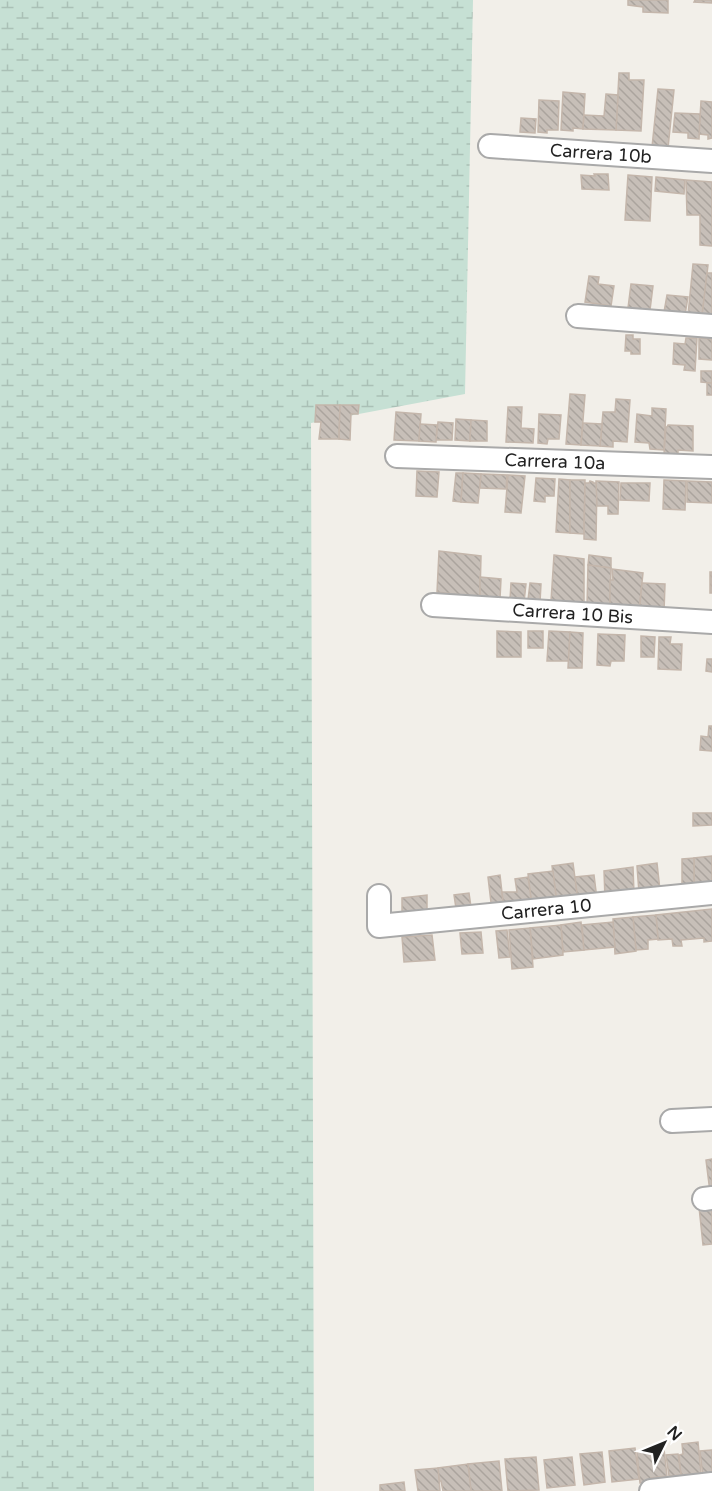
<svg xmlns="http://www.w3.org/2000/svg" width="712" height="1491" font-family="'Varela Round',sans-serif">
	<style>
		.wetland { fill: url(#wetland-marsh) }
		.building { fill: url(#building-back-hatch); stroke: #c4b6ab; stroke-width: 1.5 }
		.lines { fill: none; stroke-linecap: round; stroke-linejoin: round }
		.minor-casing { stroke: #a9a9a9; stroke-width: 26 }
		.minor { stroke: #fff; stroke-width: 22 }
		.labels { text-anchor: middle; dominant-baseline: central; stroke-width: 5; stroke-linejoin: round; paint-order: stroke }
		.street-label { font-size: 18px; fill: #222; stroke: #fff }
	</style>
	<defs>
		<pattern id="wetland-marsh" width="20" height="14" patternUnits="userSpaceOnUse" patternTransform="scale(1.5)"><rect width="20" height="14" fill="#c6e0d4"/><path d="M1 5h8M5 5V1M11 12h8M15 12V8" fill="none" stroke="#aac0b6"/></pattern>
		<pattern id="building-back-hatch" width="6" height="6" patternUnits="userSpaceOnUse" patternTransform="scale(1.5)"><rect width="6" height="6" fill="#c7bfb8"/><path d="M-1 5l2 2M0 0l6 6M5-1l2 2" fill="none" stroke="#aba49e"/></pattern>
	</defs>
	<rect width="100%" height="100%" fill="#f2efe9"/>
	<polygon class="wetland" points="0,0 473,0 465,394 311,423 314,1491 0,1491"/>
	<g class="building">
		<polygon points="628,0 668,0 668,13 643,12 643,7 628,5"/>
		<polygon points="695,0 712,0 712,3 694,2"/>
		<polygon points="619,73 629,73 629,80 644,80 641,131 616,130"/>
		<polygon points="658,89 674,90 668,148 652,147"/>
		<polygon points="563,92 585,94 583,129 573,128 573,131 561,130"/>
		<polygon points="606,94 618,95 616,130 583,129 584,115 604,116"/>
		<polygon points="539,100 559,101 558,130 547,130 547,133 538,132"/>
		<polygon points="701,101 712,102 712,138 708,139 708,135 699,134"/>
		<polygon points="675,113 700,114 699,139 688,138 688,133 673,132"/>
		<polygon points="521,118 536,119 535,133 520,132"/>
		<polygon points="594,174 608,174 609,190 582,189 581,175 595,176"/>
		<polygon points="628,175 652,177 650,221 625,220"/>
		<polygon points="656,177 685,180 684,194 655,191"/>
		<polygon points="686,180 712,182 712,246 700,245 700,215 687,215"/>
		<polygon points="693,264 708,265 702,316 688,315"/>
		<polygon points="707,273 712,273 712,317 702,316"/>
		<polygon points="589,276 599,277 598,284 614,286 611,306 585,302"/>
		<polygon points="631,284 653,286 650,310 628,308"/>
		<polygon points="667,295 688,297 685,315 664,312"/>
		<polygon points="626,335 633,335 633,339 640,339 640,354 631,354 631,351 625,351"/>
		<polygon points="686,338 697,338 695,371 684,370 685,365 673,364 674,343 685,344"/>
		<polygon points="699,338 712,339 712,360 699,359"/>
		<polygon points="701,371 712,371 712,383 701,382"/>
		<rect x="707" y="383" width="5" height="12"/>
		<polygon points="570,394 585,395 581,445 566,444"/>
		<polygon points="616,399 630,400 627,442 613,441 613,447 600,446 603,412 615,412"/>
		<polygon points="316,405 340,405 339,439 319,439 321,422 315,422"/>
		<polygon points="340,405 359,405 358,414 351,414 350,440 339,439"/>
		<polygon points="508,407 522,407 521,428 534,429 533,443 506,442"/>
		<polygon points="652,408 666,409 664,450 650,449 649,443 635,442 637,414 652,416"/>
		<polygon points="396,412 421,414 419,441 394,440"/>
		<polygon points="539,414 561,415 559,439 548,439 547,444 538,443"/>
		<polygon points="456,419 471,420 470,441 455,440"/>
		<polygon points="471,420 487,421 487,441 470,441"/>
		<polygon points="438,422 453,423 452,440 436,440"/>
		<polygon points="583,423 602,424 600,446 581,445"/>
		<polygon points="420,424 437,425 436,442 419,441"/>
		<polygon points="668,425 693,426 693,451 678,450 678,455 664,454 666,427 667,427"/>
		<polygon points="417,471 439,472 437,497 416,496"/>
		<polygon points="456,473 463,473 461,502 453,501"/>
		<polygon points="463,473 481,474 478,503 461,502"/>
		<polygon points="481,474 507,475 506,489 480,488"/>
		<polygon points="508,475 525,476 521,513 505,512"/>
		<polygon points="536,478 555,479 554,496 545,496 545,502 534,501"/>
		<polygon points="559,479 570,480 570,533 556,532"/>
		<polygon points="570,480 585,480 584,534 570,533"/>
		<polygon points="664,480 686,481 685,510 663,509"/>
		<polygon points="590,481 593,482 593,483 597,483 596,540 584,539 585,483 589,483"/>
		<polygon points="596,481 619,482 618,514 608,514 608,506 597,506"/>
		<polygon points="687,481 712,482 712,503 687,502"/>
		<polygon points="621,483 650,483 649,501 620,500"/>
		<polygon points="439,551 481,556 480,597 437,592"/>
		<polygon points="554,555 584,559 584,604 551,601"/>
		<polygon points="589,555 611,558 611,568 588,565"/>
		<polygon points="588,565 611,568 610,608 587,606"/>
		<polygon points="612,569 643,573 639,611 610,608 610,580 613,580"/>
		<rect x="710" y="572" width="2" height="21"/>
		<polygon points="480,577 501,579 500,599 480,597"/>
		<polygon points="511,583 526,584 524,602 510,600"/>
		<polygon points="530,583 541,584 540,602 528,600"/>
		<polygon points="642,583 665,584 664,612 639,614"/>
		<polygon points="497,631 521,632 521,657 497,657"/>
		<rect x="528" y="631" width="15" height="17"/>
		<polygon points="549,631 570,632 569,661 547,661"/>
		<polygon points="570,632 583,633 582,668 568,668"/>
		<polygon points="598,634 625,635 624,661 611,661 610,666 597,665"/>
		<polygon points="641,636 655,637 654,657 641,657"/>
		<polygon points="659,637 671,637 670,644 682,644 681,670 658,669"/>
		<polygon points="707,659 712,659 712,672 706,671"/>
		<polygon points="709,726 712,726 712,751 700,750 701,736 708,737"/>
		<polygon points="693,813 712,813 712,825 693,826"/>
		<polygon points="712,856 712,885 694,886 694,858"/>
		<polygon points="694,858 694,886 682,888 682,859"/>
		<polygon points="573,863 578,901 557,904 552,866"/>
		<polygon points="657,863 660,890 639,893 637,866"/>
		<polygon points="633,867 634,893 605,898 604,871"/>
		<polygon points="553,871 557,904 532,906 528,874"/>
		<polygon points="500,875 504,910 492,911 488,877"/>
		<polygon points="594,875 597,899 578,901 575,877"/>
		<polygon points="528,877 532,906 504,910 502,892 517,892 515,879"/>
		<polygon points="469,893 472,914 457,915 454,895"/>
		<polygon points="427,895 427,917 402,919 402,898"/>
		<polygon points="712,909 712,941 704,942 704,938 681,940 682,946 673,946 672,939 658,940 656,915"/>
		<polygon points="656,915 658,939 648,940 648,949 636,950 633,917"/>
		<polygon points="633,917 636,951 615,954 613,919"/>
		<polygon points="581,922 584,950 563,952 561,925"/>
		<polygon points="613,922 615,947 584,950 582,925"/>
		<polygon points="561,925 563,955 533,959 530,928"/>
		<polygon points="530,928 533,967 512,969 509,930"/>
		<polygon points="507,930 510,957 499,958 496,931"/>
		<polygon points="481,932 483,953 462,954 460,933"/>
		<polygon points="432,935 435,960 404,962 402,937"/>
		<polygon points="712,1159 712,1192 710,1192 706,1160"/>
		<polygon points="712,1205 712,1244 703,1245 699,1207"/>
		<polygon points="698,1442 701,1473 681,1475 679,1455 683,1454 682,1444"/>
		<polygon points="635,1448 639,1479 612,1482 609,1451"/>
		<polygon points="664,1449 667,1476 651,1478 651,1482 640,1483 637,1452"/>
		<polygon points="712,1450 712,1476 703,1477 700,1451"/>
		<polygon points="602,1452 605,1482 584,1485 580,1454"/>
		<polygon points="678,1454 681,1475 669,1476 666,1455"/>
		<polygon points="536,1457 539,1490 508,1491 505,1459"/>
		<polygon points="572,1457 575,1485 547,1488 544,1460"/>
		<polygon points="499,1461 502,1491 471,1491 468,1464"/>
		<polygon points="468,1464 471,1491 443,1491 441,1481 439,1481 438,1468"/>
		<polygon points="438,1468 440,1491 418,1491 415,1470"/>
		<polygon points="404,1482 405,1491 380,1491 380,1485"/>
	</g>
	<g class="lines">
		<defs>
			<g id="minor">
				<path id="s1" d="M490,146L712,161"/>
				<polyline points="578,316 712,326"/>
				<path id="s2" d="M397,456L712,467"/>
				<path id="s3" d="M433,605L712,622"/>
				<path id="s4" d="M379,896V926L712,893"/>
				<polyline points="672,1121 712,1119"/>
				<polyline points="704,1199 712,1198"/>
				<polyline points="651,1491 712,1484"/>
			</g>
		</defs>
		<use href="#minor" class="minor-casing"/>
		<use href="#minor" class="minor"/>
	</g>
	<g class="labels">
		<g class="street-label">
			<text stroke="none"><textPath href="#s1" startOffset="111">Carrera 10b</textPath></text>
			<text stroke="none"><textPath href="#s2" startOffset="158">Carrera 10a</textPath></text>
			<text stroke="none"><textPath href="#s3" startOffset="140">Carrera 10 Bis</textPath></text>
			<text stroke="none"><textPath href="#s4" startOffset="198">Carrera 10</textPath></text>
		</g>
	</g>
	<g transform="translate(664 1443) rotate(47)" stroke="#ffffff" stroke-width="4.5" paint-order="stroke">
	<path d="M0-4.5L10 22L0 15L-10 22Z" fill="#222222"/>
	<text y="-9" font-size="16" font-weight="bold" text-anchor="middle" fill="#222222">N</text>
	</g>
</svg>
